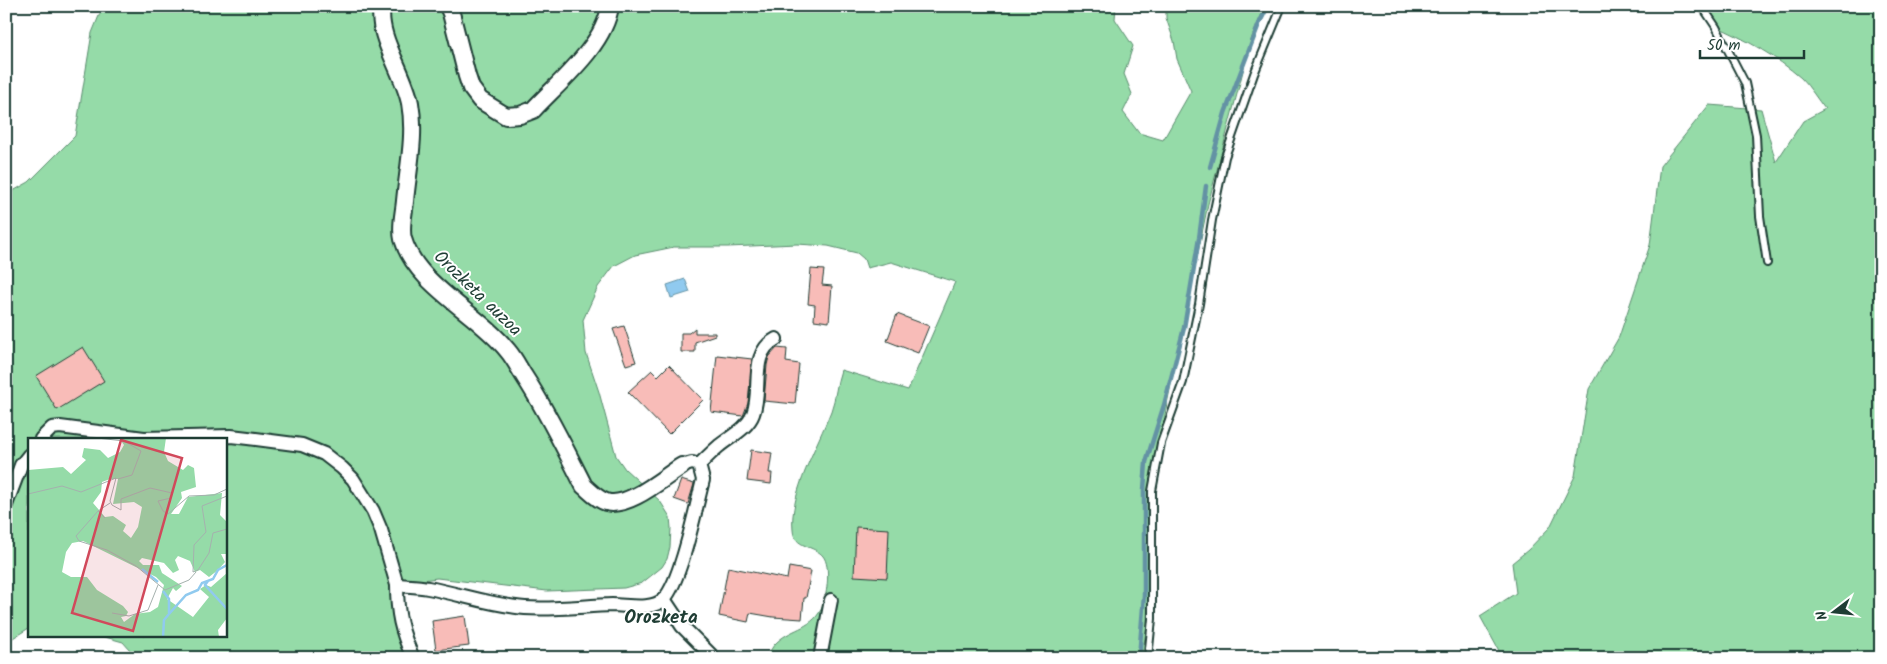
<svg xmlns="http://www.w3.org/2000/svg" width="1887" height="664" font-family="Kalam,sans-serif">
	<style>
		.green { fill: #95dba8; stroke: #5a8c6e }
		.water { fill: #90caef; stroke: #6392a4 }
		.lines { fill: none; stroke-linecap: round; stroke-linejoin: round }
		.stream { stroke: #6392a4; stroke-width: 4.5 }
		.building { fill: #f8bcb8; stroke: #1f3d34 }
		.service-casing { stroke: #1f3d34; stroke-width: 10 }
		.minor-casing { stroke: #1f3d34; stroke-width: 16 }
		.tertiary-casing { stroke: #1f3d34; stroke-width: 20 }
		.service { stroke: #fff; stroke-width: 6 }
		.minor { stroke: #fff; stroke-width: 12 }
		.tertiary { stroke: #fff; stroke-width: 16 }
		.labels { text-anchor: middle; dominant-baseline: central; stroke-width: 4; stroke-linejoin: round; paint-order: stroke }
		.street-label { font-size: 18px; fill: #1f3d34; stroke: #fff }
		.neighbourhood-label { font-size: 19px; font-weight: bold; fill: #1f3d34; stroke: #fff }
		.inset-river { fill: none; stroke: #90caef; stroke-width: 2.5 }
		.inset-road { fill: none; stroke: #a5b1ae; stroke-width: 1 }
		.view { fill: #d1495b; fill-opacity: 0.15; stroke: #d1495b; stroke-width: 2.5 }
		.inset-edge { fill: none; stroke: #1f3d34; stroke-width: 2.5 }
	</style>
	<rect width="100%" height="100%" fill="#fff"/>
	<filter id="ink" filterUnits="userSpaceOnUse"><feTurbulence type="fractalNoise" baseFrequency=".02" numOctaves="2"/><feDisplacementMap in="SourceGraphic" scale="10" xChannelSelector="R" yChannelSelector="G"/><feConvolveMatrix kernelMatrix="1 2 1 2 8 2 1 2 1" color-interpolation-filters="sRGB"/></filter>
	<g filter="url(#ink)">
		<g class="green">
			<path d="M103,6H1116L1115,19L1133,46L1124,74L1132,94L1123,112L1139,133L1163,140L1191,91L1177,59L1174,41L1166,18V6H1265L1252,37L1208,204L1166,409L1150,514L1147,624L1142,658H767C770,652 772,646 777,642C793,627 814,629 823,605C827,594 831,566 823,556C814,545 794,548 793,530C789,494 818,445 831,411C836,398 836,384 841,370L908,390L955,282L891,262L867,268L864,259L857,253L828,246L797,244L728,247H674L635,255L614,266L598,287L583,320L586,353L599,392L616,456L625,469L660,501L670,517L671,528L670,547L667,559L662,567L642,583L624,588L547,591L437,578L393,584L415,658H137L123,642L98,635H225V439H29V628L8,641L6,645V195L29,182L75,136L92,33Z"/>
			<path d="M1709,6H1881V658H1503L1480,616L1516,593L1512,563L1528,550L1550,527L1575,476L1589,389L1619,337L1650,245L1660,166L1709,105L1761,109L1776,162L1803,121L1825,109C1817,99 1810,87 1801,78C1777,57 1744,38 1715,26Z"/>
		</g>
		<polygon class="water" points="685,279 690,292 671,298 667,285"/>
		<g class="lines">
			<g class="stream">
				<polyline points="1210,167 1225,113 1259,24 1268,6"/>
				<polyline points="1139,658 1144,595 1144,490 1146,462 1164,405 1184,328 1199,238 1206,186"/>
			</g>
		</g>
		<g class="building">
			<polygon points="811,269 824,270 822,285 832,286 829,322 814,320 815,305 808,304"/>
			<polygon points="897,314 929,326 918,353 887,341"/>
			<polygon points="624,326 636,362 626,365 613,329"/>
			<polygon points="695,328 695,333 715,333 715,335 695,342 695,352 681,352 681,333 689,333"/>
			<polygon points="83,347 104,381 57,410 36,376"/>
			<polygon points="777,348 787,349 786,362 799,364 795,404 764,401 767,365 769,357"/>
			<polygon points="717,355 752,359 748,403 743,416 711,412"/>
			<polygon points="669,365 703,400 669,434 628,392 652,370 658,376"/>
			<polygon points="751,450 772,453 769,473 772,473 771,484 747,481"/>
			<polygon points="681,480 694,484 688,504 674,499"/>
			<polygon points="856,527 889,529 887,578 854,576"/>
			<polygon points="728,567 787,579 789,567 811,571 806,598 804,598 802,619 773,617 750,613 748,622 719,616"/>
			<polygon points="465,616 469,646 436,650 432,621"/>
		</g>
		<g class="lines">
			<defs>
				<g id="service">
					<polyline points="1702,6 1716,27 1745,83 1756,135 1760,216 1767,263"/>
					<polyline points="1148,658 1152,619 1152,491 1161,443 1183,382 1199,304 1212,220 1225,157 1254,74 1282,6"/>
				</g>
				<g id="minor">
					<polyline points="41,439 52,428 60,427 144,438 231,436 248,438 302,445 324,454 342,468 353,479 373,511 381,530 397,585"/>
					<path d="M699,465C706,458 712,452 719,446C730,437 748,428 753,414C763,389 748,354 776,339"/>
					<polyline points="6,505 21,465 29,455"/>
					<polyline points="664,599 682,626 714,658"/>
					<path d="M413,658C401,631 397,614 397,585C407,586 418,586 428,588C460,594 491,605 525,608C554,610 583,606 612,605C627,605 652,611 664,599C681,581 696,507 703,480L699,465L692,463L682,466"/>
					<polyline points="820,658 831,600"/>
				</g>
				<g id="tertiary">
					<path d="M382,6C376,36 404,72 410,103C416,135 408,169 405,201C404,213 400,227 403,239C416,285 478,313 508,351C514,358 519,368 524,376C547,411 565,449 584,486C591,492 597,499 606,502C628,509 664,477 682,466"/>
					<path d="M448,6L451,13L467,76L471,88L480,100L506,116L520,115L533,110C559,82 605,45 610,6"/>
				</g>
			</defs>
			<use href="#service" class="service-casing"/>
			<use href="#minor" class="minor-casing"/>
			<use href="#tertiary" class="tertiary-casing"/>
			<use href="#service" class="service"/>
			<use href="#minor" class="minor"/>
			<use href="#tertiary" class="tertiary"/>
		</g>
	</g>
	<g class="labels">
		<g class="street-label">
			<text transform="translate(477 294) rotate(44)">Orozketa auzoa</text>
		</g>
		<g class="neighbourhood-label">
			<text x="661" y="618">Orozketa</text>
		</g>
	</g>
	<g transform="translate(28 438)">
		<rect width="199" height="199" fill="#fff"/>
		<path d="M91,0H138L136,14L140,23L155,32L160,27L166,30L168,49L153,54L154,60L143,76H151L160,59L194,55L192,77L199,84V116H193L197,124L190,132L181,139L172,132L167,134L162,123L150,118L147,122L151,132L145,135L136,125L114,120L111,123L115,127H131L134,135L154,148L148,153L145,150L139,161L165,179L181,159L172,151L178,147L183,149L199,135V180L190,192L191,199H0V32L35,29L43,36L58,22L54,19L56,10L72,12L80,20L92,14L96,7ZM82,41H90L85,66L106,64L114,69L110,89L103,100L95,93L98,87L85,78L77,79L65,65L73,54L74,44ZM55,103L128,139L136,147L130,169L122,174L107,176L96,184L93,179L98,178L100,174L95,168L69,152L59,139H43L34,134L38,114L44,105Z" fill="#95dba8" fill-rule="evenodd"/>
		<path class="inset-river" d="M114,131L130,144M180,143L177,147L199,171M135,153L141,161V175M135,199L136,182L141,176L158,157L170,152L174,145L185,141L190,132L199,127"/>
		<path class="inset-road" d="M69,0L96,3L113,13L104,37L90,41M0,56L34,48L53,54L88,40L82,63L84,67L93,72V61L122,50L144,55L143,60L130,63L135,73L140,76L161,58L186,57L199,51M199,58L174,68L178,94L166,107L165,134L170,132L181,115L185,95L199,91M70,73L48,98L51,103L79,112L108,128L137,152L161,142L168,134M77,80L70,73L82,65M84,175L101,178L120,172L130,147"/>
		<path class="view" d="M93,2L154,20L105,193L44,175Z"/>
		<rect width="199" height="199" class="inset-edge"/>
	</g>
	<rect width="1887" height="664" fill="none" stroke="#fff" stroke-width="25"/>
	<rect x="12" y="12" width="1862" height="639" fill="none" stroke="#1f3d34" stroke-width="2" filter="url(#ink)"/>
	<g transform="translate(1834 612) rotate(254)" stroke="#ffffff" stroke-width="4" paint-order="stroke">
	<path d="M0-4L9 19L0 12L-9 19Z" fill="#1f3d34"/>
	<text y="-8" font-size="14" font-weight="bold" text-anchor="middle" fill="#1f3d34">N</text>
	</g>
	<path d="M1700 50v8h104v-8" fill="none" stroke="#1f3d34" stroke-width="2.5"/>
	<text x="1707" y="50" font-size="15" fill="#1f3d34" stroke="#ffffff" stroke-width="4" paint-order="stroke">50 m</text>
</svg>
